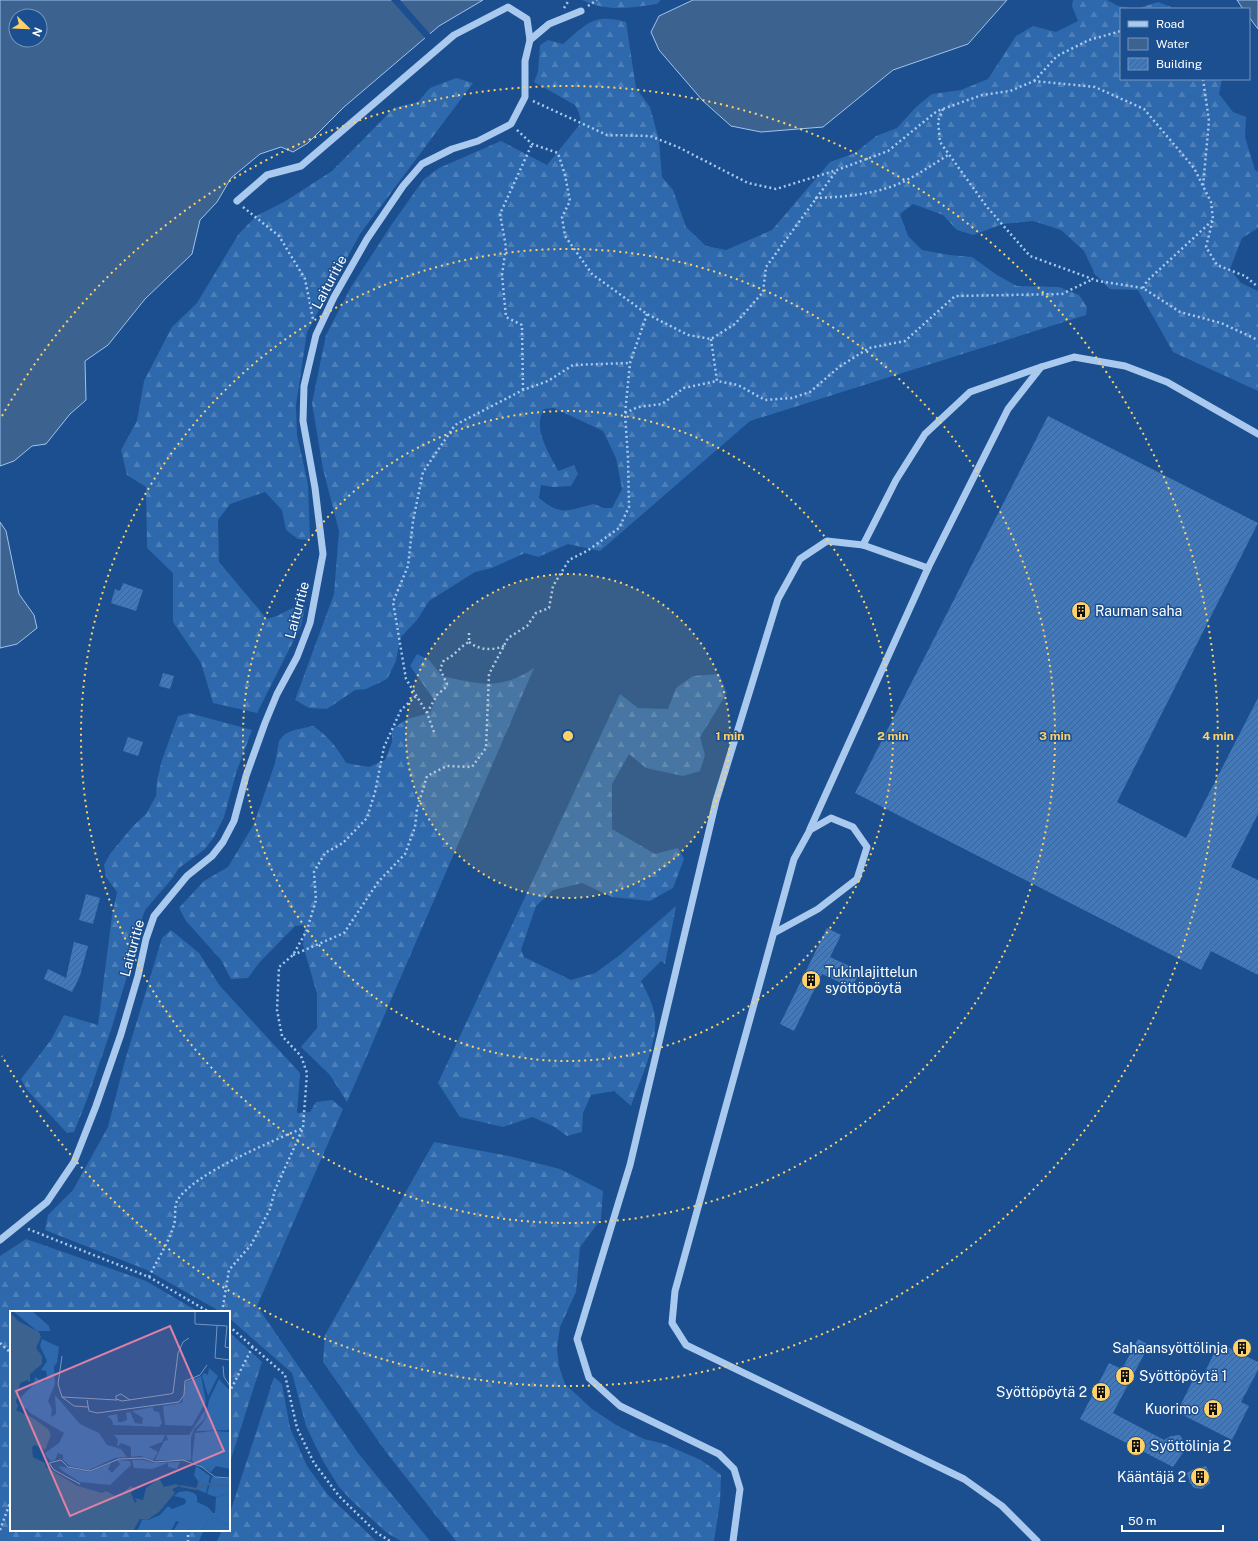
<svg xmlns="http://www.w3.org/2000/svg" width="1258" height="1541" font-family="'Public Sans',sans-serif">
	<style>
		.forest { fill: url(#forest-firs); fill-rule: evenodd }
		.water { fill: #3c6290; stroke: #9cc4f0; fill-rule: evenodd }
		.pier { fill: #1b4f8f }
		.building { fill: url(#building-hatch) }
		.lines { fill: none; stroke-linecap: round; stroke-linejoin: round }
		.path { stroke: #a9c9ee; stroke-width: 2.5; stroke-dasharray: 2 3; stroke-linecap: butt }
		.minor { stroke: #a9c9ee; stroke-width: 7 }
		.ring { fill: none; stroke: #ffd166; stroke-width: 2; stroke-dasharray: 2 4 }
		.labels { text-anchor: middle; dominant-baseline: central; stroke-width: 3; stroke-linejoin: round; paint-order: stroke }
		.street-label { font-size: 14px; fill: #fff; stroke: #1b4f8f }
		.poi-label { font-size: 14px; fill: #fff; stroke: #1b4f8f; text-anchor: start }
		.inset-river { fill: none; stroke: #3c6290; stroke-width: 2 }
		.inset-road { fill: none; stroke: #7695bc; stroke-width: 1 }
		.view { fill: #dd80a5; fill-opacity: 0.15; stroke: #dd80a5; stroke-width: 2 }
		.inset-edge { fill: none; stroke: #fff; stroke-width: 2 }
		.centre { fill: #ffd166; stroke: #1b4f8f; stroke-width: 2 }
		.ring-label { font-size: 12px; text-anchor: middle; font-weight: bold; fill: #ffd166; stroke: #1b4f8f; stroke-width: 3; stroke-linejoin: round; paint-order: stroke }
	</style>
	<defs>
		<pattern id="forest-firs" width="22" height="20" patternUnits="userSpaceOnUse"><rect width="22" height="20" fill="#2e69ad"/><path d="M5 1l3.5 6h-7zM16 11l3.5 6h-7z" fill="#4d80b9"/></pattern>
		<pattern id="building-hatch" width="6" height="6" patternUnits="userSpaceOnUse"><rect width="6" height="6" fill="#4478b7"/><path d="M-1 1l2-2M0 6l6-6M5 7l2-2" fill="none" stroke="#486282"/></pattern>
	</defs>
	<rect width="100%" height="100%" fill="#1b4f8f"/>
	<g class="forest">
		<path d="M582,0H661L657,4C630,8 607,12 582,0Z"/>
		<path d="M1073,0H1107L1118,6L1136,9L1158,2L1176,9H1121V79H1222L1219,94L1233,112L1246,117L1245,137L1255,170L1258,172V228L1242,238L1230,269L1241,283L1258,291V391L1173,352L1138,290L1110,289L1095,274L1084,251L1061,230L1033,221L1003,224L973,235L957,230L943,215L913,204L900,214L908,236L922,250L949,255L972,257L997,275L1017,286L1059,287L1079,295L1087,307L1086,315L750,421L600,551L568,544L538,557L525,553L492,568L475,572L429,601L417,620L400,638L396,661L387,679L366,689L355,690L327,709L309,708L295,700L334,594L339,531L323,469L312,403L326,335L351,287L392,224L424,179L439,168L501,141L547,165L581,123L579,113L575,105L534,82L538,72L540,45L548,40L563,44C587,24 593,13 626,22L636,88L650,107L659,140L662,177L673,190L686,227L706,246L726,250L772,230L830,162L855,153L876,136L897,128L916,107L932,94L961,90L988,79L1016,36L1033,26L1056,32L1078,21L1072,6ZM554,408L603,431L616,458L622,489L612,508H603L594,504C568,510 562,517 539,498L541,485L553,487L571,486L578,474L574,465L558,471C549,452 532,429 544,409Z"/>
		<polygon points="456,78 473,83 360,234 307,332 296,405 297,435 308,484 310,540 298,539 286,530 282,510 265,492 230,504 218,520 219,562 267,619 277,616 298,605 305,606 301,626 257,713 213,703 201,663 173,622 173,573 147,548 146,487 127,475 121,450 137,421 144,381 172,327 197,303 238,235 256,216 284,202 332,171 394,108 418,102 430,88"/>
		<path d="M417,654L429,660L442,676C479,684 500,691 534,668L347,1102L330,1075L301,1047L317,1028V994L303,945L305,925L295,926L259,963L248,978L231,979L221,960L186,921L179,908L204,881L228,867L254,824L275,763L279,741L285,734L294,730L313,726C328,736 337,747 346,763L369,767L385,760L392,742V729L407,719L430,713L435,701L410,666Z"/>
		<path d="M719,674L727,693L700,737L705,755L700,771L683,776L646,768L629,754L612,784V829L655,854L678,848L684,859L673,888L650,901L612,897L582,883L553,890L536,906L521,950L524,957L571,980L595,973L620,955L676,906L665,964L661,961L641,981C647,993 654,1005 655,1019C658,1042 639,1083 631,1106L614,1091L591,1095L583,1113L582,1132L567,1136L553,1126L532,1117L503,1127L460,1117L438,1083L620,694L638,708L668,709L676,688L693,676Z"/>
		<polygon points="189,713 252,730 236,773 224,817 214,837 205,849 179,868 171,880 145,910 136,936 128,973 111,1030 86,1102 74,1132 67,1133 27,1090 21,1079 51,1040 64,1015 98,1025 112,916 117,892 106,877 104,865 110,854 133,826 146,814 156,796 157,780 162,760 178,716"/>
		<polygon points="171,930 199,953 220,986 300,1073 297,1113 310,1112 316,1102 332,1100 343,1109 257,1306 358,1453 430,1541 401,1541 387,1533 352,1501 339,1487 323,1461 306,1426 292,1373 229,1318 229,1312 221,1312 147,1270 45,1230 48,1215 73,1190 108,1127 124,1064 162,938"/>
		<polygon points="434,1142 509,1156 560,1169 603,1191 601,1219 580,1247 576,1292 560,1327 557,1349 559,1366 565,1384 592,1409 616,1425 644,1439 664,1444 701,1460 721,1475 720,1502 714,1541 456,1541 386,1452 323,1362 325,1335"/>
		<polygon points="26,1239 146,1281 199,1312 11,1312 11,1530 204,1530 199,1541 0,1541 0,1256"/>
		<polygon points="229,1332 262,1362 229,1465"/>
		<polygon points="274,1377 282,1384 290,1428 307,1466 328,1495 376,1541 217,1541 222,1530 229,1530 229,1516"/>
	</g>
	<g class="water">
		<path d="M0,0H483L439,26L344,107L308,143L293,152L281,147L260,154L231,178L217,202L200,220L192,254L145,299L108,345L85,361L86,400L70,414L46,444L32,446L14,461L0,466ZM16,16H40V40H16Z"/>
		<polygon points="693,0 1007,0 968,44 893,70 823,127 761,132 731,126 703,101 659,50 651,32 659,16"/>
		<polygon points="1237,0 1258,0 1258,29 1249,17 1249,9 1243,9"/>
		<polygon points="0,522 6,531 19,594 34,615 37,628 17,644 0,648"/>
	</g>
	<polygon class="pier" points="391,0 400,0 431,35 426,39"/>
	<g class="building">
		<polygon points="1048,416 1258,523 1117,802 1186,838 1258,698 1258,814 1231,867 1258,880 1258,975 1211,951 1201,970 855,793"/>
		<polygon points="123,583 143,590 136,611 111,603 115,589 120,591"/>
		<polygon points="163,673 174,676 170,689 159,686"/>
		<polygon points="128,737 143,742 138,756 123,751"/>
		<polygon points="86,894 100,898 93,924 79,920"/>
		<polygon points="827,928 841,935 830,957 860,971 852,988 822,974 794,1031 780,1024"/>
		<polygon points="74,942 88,946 80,976 72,992 44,979 48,969 66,978"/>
		<polygon points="1138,1339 1149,1345 1113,1413 1164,1440 1171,1436 1180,1435 1185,1444 1184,1451 1173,1467 1080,1419 1109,1363 1122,1369"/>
		<polygon points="1219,1343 1258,1362 1258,1370 1241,1402 1249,1406 1232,1440 1177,1412 1194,1378 1200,1382"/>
		<polygon points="1206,1466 1210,1476 1210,1483 1202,1489 1194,1488 1190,1483 1187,1473 1196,1468"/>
	</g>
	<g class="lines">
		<g class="path">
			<polyline points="588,6 597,0"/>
			<polyline points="564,8 569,0"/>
			<polyline points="1203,79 1209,121 1203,186"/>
			<polyline points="1034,81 1057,56 1089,40 1121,31"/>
			<polyline points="533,101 607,135 650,136 678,147 748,183 776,189 837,170 888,151 937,111 982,95 1010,91 1034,81 1095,87 1144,109 1194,168 1211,202 1213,219 1206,247 1217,265 1245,276 1258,287"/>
			<polyline points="943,109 938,121 940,142 987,207 1030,256 1098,281 1143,288 1180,312 1221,323 1258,340"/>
			<polyline points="517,130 532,144 558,153 565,175 570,201 562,217 565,236 592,274 647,314 688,335 711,339 735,324 763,292 766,267 837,170"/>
			<path d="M815,198C845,197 878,194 905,181C920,173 934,164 948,155"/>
			<polyline points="243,207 279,236 305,279 313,319"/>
			<polyline points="1143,288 1147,281 1213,220"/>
			<polyline points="711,339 717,381 738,385 765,400 792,398 810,392 839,367 869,348 905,341 955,296 1062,294 1093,279"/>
			<polyline points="523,390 522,325 506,317 502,275 506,247 500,214 532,144"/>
			<polyline points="625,413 638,407 662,404 684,388 717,381"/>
			<path d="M469,642C479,650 491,651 504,646"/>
			<path d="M427,713L437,695L445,688L447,684L440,669L444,660C454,657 459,647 469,642V632"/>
			<polyline points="434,732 427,713 406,679 393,602 408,566 413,521 423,472 455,425 523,390 548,381 573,365 630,363"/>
			<polyline points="293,955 344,933 378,882 405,854 415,827 417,809 427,776 447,766 472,767 486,748 489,674 508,638 527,626 536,613 549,608 553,586 569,560 587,551 619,528 629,507 628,458 625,414 630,363 647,314"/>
			<polyline points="28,1229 149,1277 209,1312"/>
			<path d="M149,1277C157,1260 168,1244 174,1225C176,1218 174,1207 177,1201C192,1174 273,1141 303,1128L307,1073L301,1056L282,1036L277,1010L279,967L293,955L307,930L316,900L314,872L325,853L343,843L367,818L375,792L384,747L401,710L416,696"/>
			<polyline points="222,1312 229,1270 251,1245 270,1209 275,1190 303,1128"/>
			<polyline points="229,1326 285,1375 297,1428 314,1463 339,1496 377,1533 390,1541"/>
			<polyline points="0,1343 11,1353"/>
			<polyline points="229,1393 253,1346"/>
			<polyline points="0,1530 11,1500"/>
			<polyline points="188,1530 188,1541"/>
		</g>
		<g class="minor">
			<polyline points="530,40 549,24 581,11"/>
			<polyline points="863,545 896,480 925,434 970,392 1041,367"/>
			<polyline points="810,829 928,568 1008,409 1041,367 1074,357 1125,366 1167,382 1258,434"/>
			<polyline points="774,933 818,909 857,879 867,847 853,827 831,818 810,830 794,859 675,1291 672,1323 686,1345 964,1479 1002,1506 1037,1541"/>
			<polyline points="0,1240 47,1202 74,1162 96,1106 121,1034 138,976 146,939 154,916 187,876 212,856 223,842 234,821 246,776 265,723 277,694 297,657 310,623 323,554 315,488 303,421 304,386 316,335 334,297 367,239 403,186 422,164 452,149 478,141 511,124 525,97 525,61 530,40 527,19 508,7 454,35 301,166 267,175 237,201"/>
			<polyline points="733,1541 740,1489 734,1469 719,1454 620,1406 589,1378 577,1339 630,1165 716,801 778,599 800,559 827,541 863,545 928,568"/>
		</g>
	</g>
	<circle cx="568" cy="736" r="162" fill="#ffd166" fill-opacity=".12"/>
	<g class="ring">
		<circle cx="568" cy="736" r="162"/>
		<circle cx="568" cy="736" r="325"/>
		<circle cx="568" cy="736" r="487"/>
		<path d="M2 416A650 650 0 1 1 2 1056"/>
	</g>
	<defs>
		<symbol id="building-disc" viewBox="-11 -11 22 22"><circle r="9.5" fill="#ffd166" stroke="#1b4f8f"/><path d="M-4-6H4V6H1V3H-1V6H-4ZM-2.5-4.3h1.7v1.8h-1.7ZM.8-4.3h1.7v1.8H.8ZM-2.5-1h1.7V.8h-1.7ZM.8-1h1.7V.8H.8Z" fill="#111"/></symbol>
	</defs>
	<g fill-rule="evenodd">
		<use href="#building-disc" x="1070" y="600" width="22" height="22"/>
		<use href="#building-disc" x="800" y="969" width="22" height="22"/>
		<use href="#building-disc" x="1231" y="1337" width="22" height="22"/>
		<use href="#building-disc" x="1114" y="1365" width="22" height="22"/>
		<use href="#building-disc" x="1090" y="1381" width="22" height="22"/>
		<use href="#building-disc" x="1202" y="1398" width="22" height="22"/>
		<use href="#building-disc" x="1125" y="1435" width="22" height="22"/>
		<use href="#building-disc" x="1189" y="1466" width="22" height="22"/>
	</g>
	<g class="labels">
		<g class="street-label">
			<text transform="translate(329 282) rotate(-62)">Laituritie</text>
			<text transform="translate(297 610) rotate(-75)">Laituritie</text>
			<text transform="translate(132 948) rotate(-75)">Laituritie</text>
		</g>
		<g class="poi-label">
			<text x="1095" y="611">Rauman saha</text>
			<text x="825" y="972">Tukinlajittelun<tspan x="825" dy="16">syöttöpöytä</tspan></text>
			<text x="1228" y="1348" text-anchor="end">Sahaansyöttölinja</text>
			<text x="1139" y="1376">Syöttöpöytä 1</text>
			<text x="1087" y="1392" text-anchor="end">Syöttöpöytä 2</text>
			<text x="1199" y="1409" text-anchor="end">Kuorimo</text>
			<text x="1150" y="1446">Syöttölinja 2</text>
			<text x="1186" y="1477" text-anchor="end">Kääntäjä 2</text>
		</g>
	</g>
	<g transform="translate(10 1311)">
		<rect width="220" height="220" fill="#1b4f8f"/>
		<path d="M202,166L220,168V183L206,186L197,183ZM205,207L220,215V220H192L200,208Z" fill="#2e69ad"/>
		<path d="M3,0H22L39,15L40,20H27ZM32,28L49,36L47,52L44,55L45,73L38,90L42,98L41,106L46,103L45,84L70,113L89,122L97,134L111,138L117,146L105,147L79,159L60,155L53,149V144L48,142L45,149L41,150L37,146L35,142L49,132L54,122L20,102L16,97L14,98L11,86L24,73L25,66L34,71L37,65L36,60L31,59L37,50L30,35ZM199,57L208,65L198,85L192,65L194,62L198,64ZM191,65L196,91L182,115L155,114L153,95L172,92L176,71ZM209,68L220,80V119L186,120L195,109L199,89ZM143,96L144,100L149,101L152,112L149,116L103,114L102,109L97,105L107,103L108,111H112L117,109L116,102L120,101L125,112L132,113L133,107L122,100ZM197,96L194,109L184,118L181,127V149H145L154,130L158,129L156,124H179ZM203,120L220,121V158L206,155L201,161L182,150L185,122ZM104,124H155L152,131L139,136L148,141L143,149L131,145L121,146V136L111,132L107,136L108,129ZM107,149L120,150L121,154L100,174L70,171L54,161L48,155L80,161L101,152L98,158L102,162L110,153ZM122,149H134L144,152L170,151L167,158L158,156V152L142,158L124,157ZM186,155L200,165L196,182L188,179L189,172L184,164ZM177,180L184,182L187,185V191L198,196L203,202H205L206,186L220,183V215L205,207L200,208L192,220H163L169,211L166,210L161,220H127L132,209H138L150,204L158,195L162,198L175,193L176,189L173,187L164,185L169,181Z" fill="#2e69ad"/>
		<path d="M0,1L8,10L29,21L31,26L26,37L32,45V53L20,63V71L17,69L10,72L6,91L8,95L6,99L23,107L38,118L41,124L35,139L25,134L22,136L23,146L35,152L36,156L68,175L92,182L96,180L107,186L121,175L125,178L121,182L125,192L127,190L124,187L133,189L136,177L149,167L154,176L166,173L170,175L162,178L165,182L149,201L137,209L130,208L123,220H0Z" fill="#3c6290"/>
		<path class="inset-river" d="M170,175L187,178L190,169M188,177L198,173L220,175"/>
		<path class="inset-road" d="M185,0V13L217,15L215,36L220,37M207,15L205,47L220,49M52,45L48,73L52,86L107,89M213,55L214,66L220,75M52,86L64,95L78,96M77,89L79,100L87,102L169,91L174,84L175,70L190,64L197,54M120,89L111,83L106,85V88L112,90L160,83L163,82L168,42L173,31L179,27M70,173L44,159L39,152L51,149L58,156L80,160L109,148L134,147L145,151L173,149L192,156L205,166L220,167"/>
		<path class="view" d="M160,15L214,140L60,205L6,80Z"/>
		<rect width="220" height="220" class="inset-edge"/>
	</g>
	<circle cx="568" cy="736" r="6" class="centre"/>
	<g class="ring-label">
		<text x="730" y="740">1 min</text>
		<text x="893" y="740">2 min</text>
		<text x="1055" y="740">3 min</text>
		<text x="1218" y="740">4 min</text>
	</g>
	<rect x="1120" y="8" width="130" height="72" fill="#1b4f8f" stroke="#7695bc"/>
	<rect x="1128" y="21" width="20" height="6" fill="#a9c9ee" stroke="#7695bc"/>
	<text x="1156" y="28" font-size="12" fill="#ffffff">Road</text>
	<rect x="1128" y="38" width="20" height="12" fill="#3c6290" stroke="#7695bc"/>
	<text x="1156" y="48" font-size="12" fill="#ffffff">Water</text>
	<rect x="1128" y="58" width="20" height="12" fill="url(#building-hatch)" stroke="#7695bc"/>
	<text x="1156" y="68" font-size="12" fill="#ffffff">Building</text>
	<g transform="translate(28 28) rotate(113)"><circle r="19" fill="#1b4f8f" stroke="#7695bc"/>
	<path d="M0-3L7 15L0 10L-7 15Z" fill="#ffd166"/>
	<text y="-6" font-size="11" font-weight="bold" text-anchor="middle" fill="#ffffff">N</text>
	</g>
	<path d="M1122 1525v6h101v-6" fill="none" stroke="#ffffff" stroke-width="2"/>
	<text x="1128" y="1525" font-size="12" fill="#ffffff" stroke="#1b4f8f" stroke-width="3" paint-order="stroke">50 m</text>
</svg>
